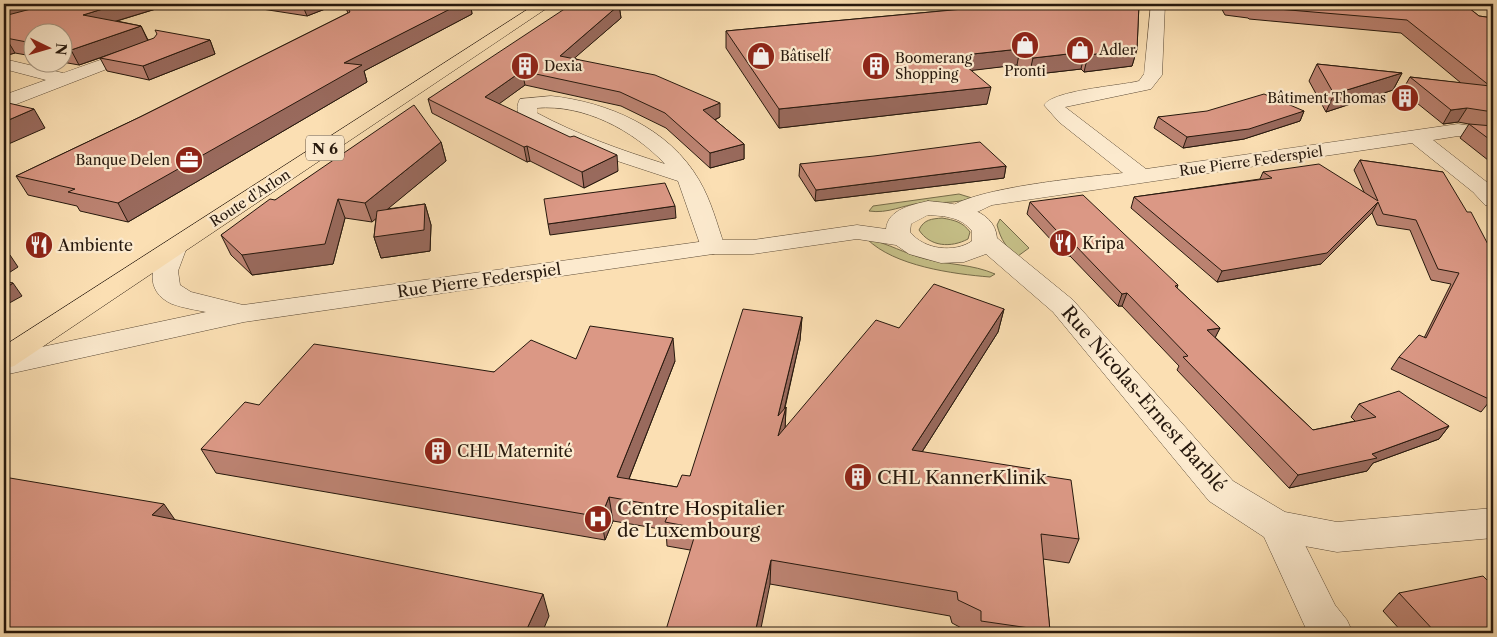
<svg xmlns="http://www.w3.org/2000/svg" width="1497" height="637" font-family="'Libre Caslon Text',serif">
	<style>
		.green { fill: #c6c088; stroke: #766c4a }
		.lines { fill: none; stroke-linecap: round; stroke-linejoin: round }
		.minor-casing { stroke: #5b4a36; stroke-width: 1 }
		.tertiary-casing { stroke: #5b4a36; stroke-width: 1 }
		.primary-casing { stroke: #26180d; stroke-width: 1 }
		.minor { fill: #fceace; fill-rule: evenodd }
		.tertiary { fill: #fceace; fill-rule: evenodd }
		.primary { fill: #fbdfb3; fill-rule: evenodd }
		.wall { fill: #bc8372; stroke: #26180d }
		.shaded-wall { fill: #996a5d; stroke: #26180d }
		.building { fill: #db9885; stroke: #26180d }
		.labels { text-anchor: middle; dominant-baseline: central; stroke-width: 4.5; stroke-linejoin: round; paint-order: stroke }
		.far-poi-label { font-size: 14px; fill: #26180d; stroke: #fceace; text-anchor: start }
		.far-street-label { font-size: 14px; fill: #26180d; stroke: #fceace }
		.shield { fill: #fceace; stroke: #665747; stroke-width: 1 }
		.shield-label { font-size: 15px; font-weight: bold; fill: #26180d }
		.poi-label { font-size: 16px; fill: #26180d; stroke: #fceace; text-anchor: start }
		.street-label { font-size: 16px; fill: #26180d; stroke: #fceace }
		.near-street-label { font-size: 19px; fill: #26180d; stroke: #fceace }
		.near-poi-label { font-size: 19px; fill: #26180d; stroke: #fceace; text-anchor: start }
	</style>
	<rect width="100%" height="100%" fill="#fbdfb3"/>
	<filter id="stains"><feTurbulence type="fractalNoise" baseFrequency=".004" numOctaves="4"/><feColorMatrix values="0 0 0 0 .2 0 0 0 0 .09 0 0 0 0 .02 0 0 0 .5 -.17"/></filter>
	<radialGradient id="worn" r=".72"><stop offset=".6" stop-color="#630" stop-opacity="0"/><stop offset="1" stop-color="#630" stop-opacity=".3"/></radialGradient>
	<g class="green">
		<path d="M959,194L972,198C955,204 938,202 921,203C903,205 888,214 869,211L873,206Z"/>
		<path d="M942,218C954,220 963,222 970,232L968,239C951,248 930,247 919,230C924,219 932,219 942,218Z"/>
		<path d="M1000,219L1029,248L1018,256C1006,248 1001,240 997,225Z"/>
		<path d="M867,239C888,243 905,254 926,259C949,265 972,264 995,274L990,277C953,274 894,266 867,239Z"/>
	</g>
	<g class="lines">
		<defs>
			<g id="minor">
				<path d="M1151,4H1165L1162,75L1151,89L1065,107L1146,169L1458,124L1493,129V141L1458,136L1433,140L1493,187V207L1485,205L1473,192L1412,143L992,205C978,211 964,221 949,217L945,212C962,188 1090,177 1123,173L1059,122L1044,105C1054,90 1119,86 1139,81L1144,74Z"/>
				<polygon points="137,47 143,49 145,52 143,55 14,105 4,106 4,95 46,80 4,69 4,59 63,73"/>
				<path d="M551,96C608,102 669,128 699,180C711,200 717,224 725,247L722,252L713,254L704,252L701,247L678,181L578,148L521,120C517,114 516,105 520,99ZM537,108C584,104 633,130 665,164C621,150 578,135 537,113Z"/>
				<polygon points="1277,511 1290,515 1335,605 1347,620 1353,633 1309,633 1307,631 1259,526 1264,515"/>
			</g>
			<path id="tertiary" d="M928,201C951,203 995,207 997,238L1073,300L1233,481L1285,512L1337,522L1493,508V538L1337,552L1277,541L1264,537L1209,501L1053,312L986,254L964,262L941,263L909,254L896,245L857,239L753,254H713L244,322L4,375V355L206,312C196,310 183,308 172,304C143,291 151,263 166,242L175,240L184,242L187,247L178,271L180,285L191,292L243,305L713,240H753L857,225L886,229C888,209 912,205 928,201ZM928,215C945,216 961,217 972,231V241C955,253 924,250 910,232L911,224Z"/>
			<polygon id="primary" points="536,4 553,4 14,366 4,369 4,346"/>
		</defs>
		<use href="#minor" class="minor-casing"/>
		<use href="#tertiary" class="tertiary-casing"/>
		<use href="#primary" class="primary-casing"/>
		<use href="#minor" class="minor"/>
		<use href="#tertiary" class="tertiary"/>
		<use href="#primary" class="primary"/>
	</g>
	<g class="wall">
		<polygon points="4,4 172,4 117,21 141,26 148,40 210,40 215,54 149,80 107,71 100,58 79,65 62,62 62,32 32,32 32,56 15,53 4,56"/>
		<polygon points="230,4 338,4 307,16"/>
		<polygon points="344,4 478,4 471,7 472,14 364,71 367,82 128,222 80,211 77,206 28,195 16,176 140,117 348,13"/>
		<polygon points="974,4 1139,4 1137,49 1132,66 1084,72 1081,69 1029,75 1017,65 971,70 987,104 779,128 726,48 726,31 973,8"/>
		<polygon points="1219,4 1464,4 1479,16 1493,18 1493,164 1460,138 1469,124 1458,122 1443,124 1402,91 1410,77 1461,83 1401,33 1249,19 1248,18 1225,15"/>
		<polygon points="619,5 621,18 574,58 720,117 715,120 744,144 744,159 710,168 666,128 621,106 525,85 498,104 618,171 584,188 530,161 527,162 432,113 428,99"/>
		<polygon points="1317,64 1402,73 1393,90 1326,112 1309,81"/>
		<polygon points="1304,111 1300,121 1244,139 1183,148 1154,128 1158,117"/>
		<polygon points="441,142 446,161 387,209 425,204 431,225 430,251 381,258 374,237 376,218 372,222 345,218 333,264 252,275 231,255 221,235 275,200"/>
		<polygon points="1360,160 1443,172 1493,397 1481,412 1391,369 1399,357 1424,338 1451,284 1431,280 1410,230 1377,225 1372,213 1321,264 1217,282 1131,208 1134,197 1260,179 1263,172 1364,192 1354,170"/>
		<polygon points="800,164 1006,166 1004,178 815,201 799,176"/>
		<polygon points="1030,202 1178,285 1177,288 1220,328 1215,337 1313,430 1355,421 1351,417 1359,404 1449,426 1439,439 1373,463 1367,471 1289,488 1177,370 1179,366 1122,306 1118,306 1070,256 1066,256 1027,214"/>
		<polygon points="1004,309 998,332 922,452 1038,475 1079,539 1069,563 1043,559 1050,631 1049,633 971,633 952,623 950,616 770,584 690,550 667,546 666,530 613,521 605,540 216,473 201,449 259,405 494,372 576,359 675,361 629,479 677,487 690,476 802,317 800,340 785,408 786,407 785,428 899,328"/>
		<polygon points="1399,593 1493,633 1403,633 1383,611"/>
	</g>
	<g class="shaded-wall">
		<polygon points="4,4 65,4 4,20"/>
		<polygon points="119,4 172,4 90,29 83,15"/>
		<polygon points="302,4 338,4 307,16"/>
		<polygon points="459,4 478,4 471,7 472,14 364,71 367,82 128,222 118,203 344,63"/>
		<polygon points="619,5 621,18 562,69 560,56"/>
		<polygon points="141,26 148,41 79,65 71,50"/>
		<polygon points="4,38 6,38 15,53 4,56"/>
		<polygon points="210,40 215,54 149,80 143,66"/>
		<polygon points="1020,49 1017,65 951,73 954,56"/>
		<polygon points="1137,49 1132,66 1084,72 1088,55"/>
		<polygon points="1085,52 1081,69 1029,75 1033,58"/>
		<polygon points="522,71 525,85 488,112 485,97"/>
		<polygon points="1402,73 1393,90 1326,112 1334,94"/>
		<polygon points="991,87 987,104 779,128 779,109"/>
		<polygon points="720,103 720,117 704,125 703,110"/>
		<polygon points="1467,108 1458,122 1443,124 1451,110"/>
		<polygon points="34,109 45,128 4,146 4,122"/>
		<polygon points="1304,111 1300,121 1244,139 1183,148 1187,137"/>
		<polygon points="441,142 446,161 372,222 365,203"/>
		<polygon points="744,144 744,159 710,168 710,153"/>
		<polygon points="527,146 530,161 527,162 524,147"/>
		<polygon points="617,155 618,171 584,188 582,172"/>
		<polygon points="1006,166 1004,178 815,201 816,190"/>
		<polygon points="338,199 345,218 333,264 252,275 242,255"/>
		<polygon points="1378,202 1372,213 1321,264 1217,282 1222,271"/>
		<polygon points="425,204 431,225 430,251 381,258 374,237"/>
		<polygon points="675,206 676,218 550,235 548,224"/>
		<polygon points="1069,244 1074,244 1070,256 1066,256"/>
		<polygon points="10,255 18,267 4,276 4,259"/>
		<polygon points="13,283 22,296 4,306 4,289"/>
		<polygon points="1127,293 1122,306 1118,306 1122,294"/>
		<polygon points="1004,309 998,332 908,474 912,450"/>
		<polygon points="802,317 800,340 779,432 786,407 785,430 777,439 778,416"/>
		<polygon points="1220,328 1214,340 1207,330"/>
		<polygon points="673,338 675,361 621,499 617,477"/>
		<polygon points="1449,426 1439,439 1373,463 1367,471 1289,488 1298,475 1372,454"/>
		<polygon points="609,497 613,521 605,540 601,517"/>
		<polygon points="164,504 180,527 152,515"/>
		<polygon points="771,560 770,584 760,633 755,633"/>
		<polygon points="543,594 549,616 542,633 525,633"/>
	</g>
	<g class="building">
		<polygon points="50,4 119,4 83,15 141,26 71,50 62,48 62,32 32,32 32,43 6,38 4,38 4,16"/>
		<polygon points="346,4 460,4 344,63 362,65 118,203 68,192 75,189 16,176 140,117 350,12"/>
		<polygon points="572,4 605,4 619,5 560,56 655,75 720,103 703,110 744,144 710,153 665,113 620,92 522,71 485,97 570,137 574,136 617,155 582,172 527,146 524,147 428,99"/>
		<polygon points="974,4 1139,4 1137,49 1088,55 1085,52 1033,58 1020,49 954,56 991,87 779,109 726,31 974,8"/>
		<polygon points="1233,4 1464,4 1479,16 1493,18 1493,112 1467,108 1451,110 1410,77 1490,86 1407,20 1254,7 1253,5"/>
		<polygon points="155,30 210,40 143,66 100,58 154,38 157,34"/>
		<polygon points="1317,64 1402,73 1334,94"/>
		<polygon points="1264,94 1304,111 1249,129 1187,137 1158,117 1207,111"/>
		<polygon points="4,102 34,109 4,122"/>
		<polygon points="414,105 441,142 365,203 338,199 325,244 242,255 221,235 270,199 275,200"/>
		<polygon points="1469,124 1493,126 1493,142"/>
		<polygon points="980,142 1006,166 816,190 800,164 874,156"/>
		<polygon points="1360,160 1443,172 1467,212 1471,212 1493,254 1493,397 1491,400 1399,357 1419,335 1426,338 1459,273 1438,269 1416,220 1383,214 1378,202 1327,253 1222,271 1134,197 1272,178 1263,172 1319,164 1378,201"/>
		<polygon points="665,183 675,206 548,224 544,199"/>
		<polygon points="1083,195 1178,285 1175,286 1220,328 1207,330 1313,430 1376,417 1359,404 1399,391 1449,426 1372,454 1377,458 1298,475 1183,357 1188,356 1127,293 1122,294 1074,244 1069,244 1030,202"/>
		<polygon points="425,204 424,230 374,237 377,211"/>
		<polygon points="4,253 10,255 4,259"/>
		<polygon points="4,281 13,283 4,289"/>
		<polygon points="934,284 1004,309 912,450 1038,470 1038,475 1071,480 1079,539 1041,534 1050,631 981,621 981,611 958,600 957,592 771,560 755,633 665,633 697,528 665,522 671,508 609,497 601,517 201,449 245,402 259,405 314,344 494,372 531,340 576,359 590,326 673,338 617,477 677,487 682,475 690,476 743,309 802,317 778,416 786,407 778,436 876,320 899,328"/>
		<polygon points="4,477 164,504 152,515 543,594 525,633 4,633"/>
		<polygon points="1483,576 1493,586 1493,633 1436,633 1399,593"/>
	</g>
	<defs>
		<symbol id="shop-disc" viewBox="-11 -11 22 22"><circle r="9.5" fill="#8f2418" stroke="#fceace"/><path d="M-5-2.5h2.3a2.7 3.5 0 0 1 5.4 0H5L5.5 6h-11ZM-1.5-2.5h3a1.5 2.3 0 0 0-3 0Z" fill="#fff"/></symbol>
		<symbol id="building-disc" viewBox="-11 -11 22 22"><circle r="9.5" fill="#8f2418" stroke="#fceace"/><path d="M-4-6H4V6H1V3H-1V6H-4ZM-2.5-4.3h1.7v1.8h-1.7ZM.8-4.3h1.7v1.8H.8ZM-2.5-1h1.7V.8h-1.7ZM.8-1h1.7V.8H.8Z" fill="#fff"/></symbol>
		<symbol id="office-disc" viewBox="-11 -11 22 22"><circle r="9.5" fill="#8f2418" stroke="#fceace"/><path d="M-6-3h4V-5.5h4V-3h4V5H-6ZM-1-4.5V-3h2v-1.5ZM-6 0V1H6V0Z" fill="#fff"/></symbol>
		<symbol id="restaurant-disc" viewBox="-11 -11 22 22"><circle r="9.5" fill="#8f2418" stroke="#fceace"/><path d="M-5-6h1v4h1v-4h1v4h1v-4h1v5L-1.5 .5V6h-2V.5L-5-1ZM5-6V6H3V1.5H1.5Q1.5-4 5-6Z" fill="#fff"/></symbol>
		<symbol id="hospital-disc" viewBox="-11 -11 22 22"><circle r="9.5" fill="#8f2418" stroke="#fceace"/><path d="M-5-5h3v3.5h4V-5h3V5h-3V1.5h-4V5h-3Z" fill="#fff"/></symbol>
	</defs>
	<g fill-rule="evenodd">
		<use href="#shop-disc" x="1009" y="29" width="32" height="32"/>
		<use href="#shop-disc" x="1064" y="34" width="32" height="32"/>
		<use href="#shop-disc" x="745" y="40" width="32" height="32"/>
		<use href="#building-disc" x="509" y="50" width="32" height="32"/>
		<use href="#building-disc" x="860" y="50" width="32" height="32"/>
		<use href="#building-disc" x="1389" y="82" width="32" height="32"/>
		<use href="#office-disc" x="173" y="144" width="32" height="32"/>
		<use href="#restaurant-disc" x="1047" y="227" width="32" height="32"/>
		<use href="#restaurant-disc" x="23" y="229" width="32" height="32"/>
		<use href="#building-disc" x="422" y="435" width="32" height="32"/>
		<use href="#building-disc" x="842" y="461" width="32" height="32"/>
		<use href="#hospital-disc" x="582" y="503" width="32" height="32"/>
	</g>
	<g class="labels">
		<g class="far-poi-label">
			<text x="1099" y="50">Adler</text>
			<text x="780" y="56">Bâtiself</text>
			<text x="895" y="58">Boomerang<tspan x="895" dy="16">Shopping</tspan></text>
			<text x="544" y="66">Dexia</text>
			<text x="1025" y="71" text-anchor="middle">Pronti</text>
			<text x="1386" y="98" text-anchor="end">Bâtiment Thomas</text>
			<text x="170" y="160" text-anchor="end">Banque Delen</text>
		</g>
		<g class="far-street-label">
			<text transform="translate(1251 161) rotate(-8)">Rue Pierre Federspiel</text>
			<text transform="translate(250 198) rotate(-33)">Route d'Arlon</text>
		</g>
		<rect class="shield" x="306" y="135.5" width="38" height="25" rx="4"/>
		<g class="shield-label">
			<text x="325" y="148">N 6</text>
		</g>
		<g class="poi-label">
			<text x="1082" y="243">Kripa</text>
			<text x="58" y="245">Ambiente</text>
			<text x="457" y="451">CHL Maternité</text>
		</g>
		<g class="street-label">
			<text transform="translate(479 280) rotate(-8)">Rue Pierre Federspiel</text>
		</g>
		<g class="near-street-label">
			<text transform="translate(1144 399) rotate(49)">Rue Nicolas-Ernest Barblé</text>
		</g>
		<g class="near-poi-label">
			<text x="877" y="477">CHL KannerKlinik</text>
			<text x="617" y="508">Centre Hospitalier<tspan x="617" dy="22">de Luxembourg</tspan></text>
		</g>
	</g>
	<rect width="1497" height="637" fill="none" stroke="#fbdfb3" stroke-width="20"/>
	<rect x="5" y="5" width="1487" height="627" fill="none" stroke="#26180d" stroke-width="2.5"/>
	<rect x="10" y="10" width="1477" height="617" fill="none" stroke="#26180d"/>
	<g transform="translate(48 48) rotate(95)"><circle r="24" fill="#fceace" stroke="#a69681"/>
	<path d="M0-4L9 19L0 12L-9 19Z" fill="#8f2418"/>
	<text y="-8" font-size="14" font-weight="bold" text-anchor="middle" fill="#26180d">N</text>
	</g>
	<rect width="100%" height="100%" filter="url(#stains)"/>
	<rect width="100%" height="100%" fill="url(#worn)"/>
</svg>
